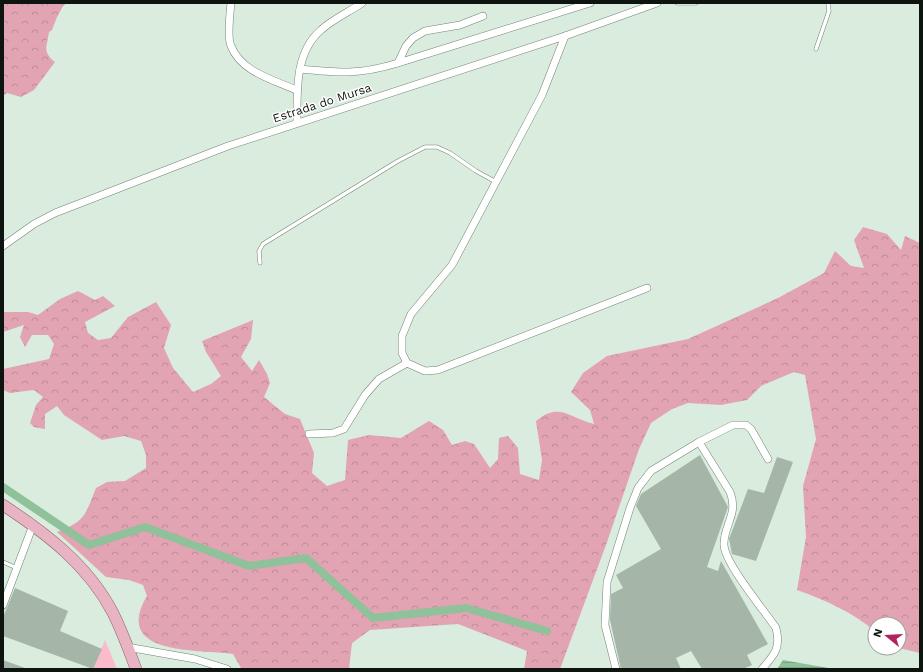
<svg xmlns="http://www.w3.org/2000/svg" width="923" height="672" font-family="'Work Sans',sans-serif">
	<style>
		.green { fill: #fbbbcb }
		.forest { fill: url(#forest-crowns) }
		.water { fill: url(#water-rules) }
		.lines { fill: none; stroke-linecap: round; stroke-linejoin: round }
		.canal { stroke: #8fc19a; stroke-width: 8 }
		.building { fill: #a5b6a8 }
		.service-casing { stroke: #738376; stroke-width: 4.5 }
		.minor-casing { stroke: #738376; stroke-width: 8 }
		.primary-casing { stroke: #925b69; stroke-width: 12 }
		.service { stroke: #fff; stroke-width: 3.5 }
		.minor { stroke: #fff; stroke-width: 7 }
		.primary { stroke: #e8b3c2; stroke-width: 11 }
		.labels { text-anchor: middle; dominant-baseline: central; stroke-width: 3; stroke-linejoin: round; paint-order: stroke }
		.street-label { font-size: 12px; fill: #0e140f; stroke: #fff }
	</style>
	<defs>
		<pattern id="forest-crowns" width="20" height="18" patternUnits="userSpaceOnUse"><rect width="20" height="18" fill="#e2a3b3"/><path d="M2 6a3 3 0 1 1 6 0M12 15a3 3 0 1 1 6 0" fill="none" stroke="#c18b99"/></pattern>
		<pattern id="water-rules" width="6" height="5" patternUnits="userSpaceOnUse"><rect width="6" height="5" fill="#8fc19a"/><path d="M0 2.5h6" fill="none" stroke="#7aa584"/></pattern>
	</defs>
	<rect width="100%" height="100%" fill="#daecde"/>
	<polygon class="green" points="105,640 117,669 93,669"/>
	<g class="forest">
		<path d="M3,3H67L63,6L57,17L52,30L49,32C47,46 42,52 55,62L34,90L21,97L7,93L3,96Z"/>
		<path d="M863,227L887,234L901,250L905,236L920,243V653L899,648V624H875V631C852,612 825,600 797,590L806,537L803,486L816,439L805,375L794,372L761,386L747,400L721,405L688,403L672,409L651,423L639,449L606,545L560,669H524L527,651L458,624L370,630L352,643L349,669L241,668L233,654C201,649 111,657 147,596L143,585L129,580L106,577L57,532C86,521 85,515 96,488L107,482L125,481L146,468V455L141,441L124,436L102,440L64,415L57,406L45,414V429L34,427L30,423L36,405L43,397L34,390L10,393L3,390V369L49,359L54,344L48,335H32L25,347L20,337L24,325L3,332V312H28L38,315L60,299L78,291L95,300L103,296L115,306L85,322L88,333L98,340L111,338L128,317L156,302L171,325L164,348L173,368L193,392L211,384L221,376L206,352L202,341L253,320L251,339L241,357L252,371L259,360L267,374L270,383L264,397L285,414L300,419L314,453L312,473L327,486L345,480L348,440L369,435L401,438L429,421L443,430L452,445L465,441L474,444L490,468L498,459L499,438L508,436L518,448L520,474L539,480L542,460L536,421C559,402 568,417 594,424L590,410L571,392L583,373L607,356L688,339L778,298L824,273L835,251L851,266L864,268L854,240Z"/>
	</g>
	<polygon class="water" points="783,660 834,669 777,669"/>
	<g class="lines">
		<polyline class="canal" points="3,487 89,545 145,527 249,566 306,558 373,618 466,608 547,631"/>
	</g>
	<g class="building">
		<polygon points="700,455 728,507 707,567 718,571 721,561 768,644 747,655 752,665 743,669 702,669 691,651 676,658 681,669 621,669 610,620 611,594 623,588 616,575 661,549 636,506 641,494"/>
		<polygon points="777,457 793,462 756,561 732,554 729,539 748,489 764,493"/>
		<polygon points="15,588 68,611 60,631 102,649 93,669 3,636 3,617"/>
		<polygon points="3,660 25,668 25,669 3,669"/>
	</g>
	<g class="lines">
		<defs>
			<g id="service">
				<polyline points="677,3 696,3"/>
				<polyline points="816,49 829,11 828,3"/>
				<polyline points="260,263 259,251 263,244 398,161 425,147 437,147 450,153 476,171 496,182"/>
				<polyline points="3,562 17,568"/>
			</g>
			<g id="minor">
				<path d="M231,3C230,13 227,38 231,46C241,72 274,80 296,90"/>
				<polyline points="565,36 542,95 452,265 411,314 402,336 402,353 407,363 425,371 438,370 647,288"/>
				<polyline points="398,63 590,3"/>
				<path d="M300,69C339,73 359,75 398,63L406,46L413,38L425,31L460,25L483,16"/>
				<path d="M297,122C297,91 295,52 321,30C333,19 349,12 362,3"/>
				<polyline points="3,246 34,224 55,213 228,146 565,36 657,3"/>
				<polyline points="309,434 333,433 344,429 365,395 379,379 407,363"/>
				<polyline points="3,605 33,525"/>
				<polyline points="127,647 195,659 227,669"/>
				<polyline points="616,669 605,625 607,582 630,508 638,488 651,471 699,442"/>
				<path d="M762,669C775,654 781,648 776,628C764,610 725,564 724,545C723,526 739,514 730,492L699,442L733,425H746L751,429L768,459"/>
			</g>
			<path id="primary" d="M3,505C47,534 88,565 113,613C122,631 129,650 136,669"/>
		</defs>
		<use href="#service" class="service-casing"/>
		<use href="#minor" class="minor-casing"/>
		<use href="#primary" class="primary-casing"/>
		<use href="#service" class="service"/>
		<use href="#minor" class="minor"/>
		<use href="#primary" class="primary"/>
	</g>
	<g class="labels">
		<g class="street-label">
			<text transform="translate(322 103) rotate(-18)">Estrada do Mursa</text>
		</g>
	</g>
	<rect width="923" height="672" fill="none" stroke="#0e140f" stroke-width="8"/>
	<g transform="translate(887 636) rotate(288)"><circle r="19" fill="#ffffff" stroke="#9fa19f"/>
	<path d="M0-3L7 15L0 10L-7 15Z" fill="#b0235c"/>
	<text y="-6" font-size="11" font-weight="bold" text-anchor="middle" fill="#0e140f">N</text>
	</g>
</svg>
